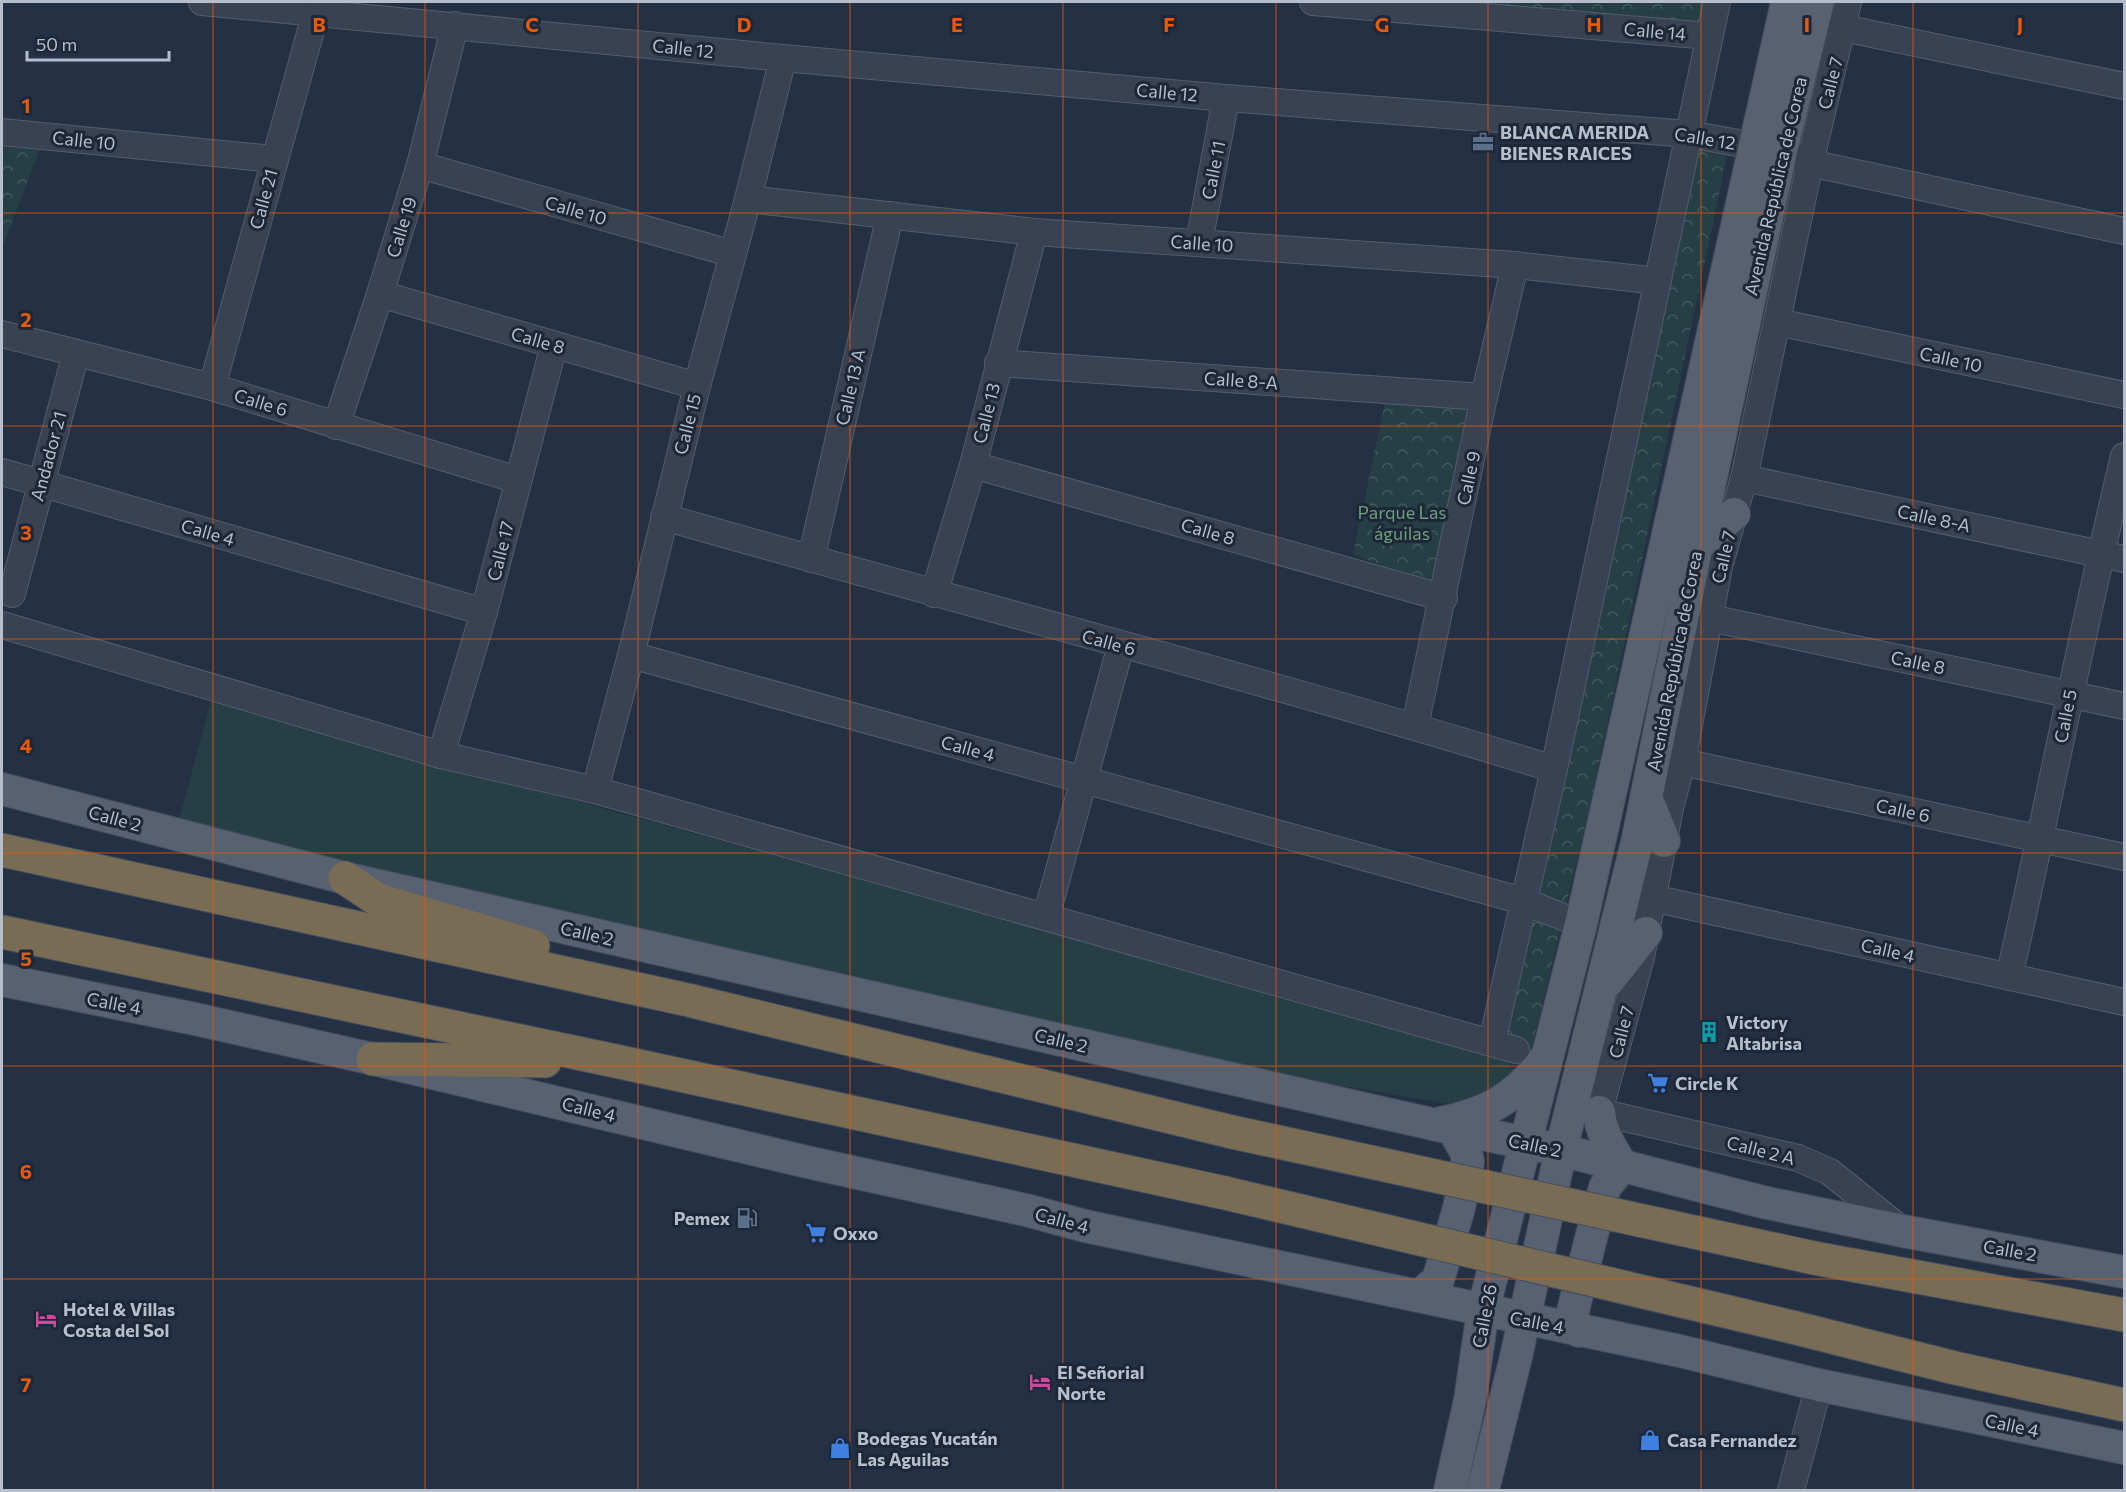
<svg xmlns="http://www.w3.org/2000/svg" width="2126" height="1492" font-family="Commissioner,sans-serif">
	<style>
		.grass { fill: #263f44 }
		.forest { fill: url(#forest-crowns) }
		.lines { fill: none; stroke-linecap: round; stroke-linejoin: round }
		.minor-casing { stroke: #545d6c; stroke-width: 28 }
		.major-casing { stroke: #424b5b; stroke-width: 34 }
		.highway-casing { stroke: #434d5d; stroke-width: 35 }
		.minor { stroke: #394252; stroke-width: 26 }
		.major { stroke: #576172; stroke-width: 32 }
		.highway { stroke: #796c55; stroke-width: 33 }
		.highway-bridge-casing { stroke: #434d5d; stroke-width: 35; stroke-linecap: butt }
		.highway-bridge { stroke: #796c55; stroke-width: 33 }
		.grid { fill: none; stroke: #e8590c; stroke-width: 1.5; stroke-opacity: 0.55 }
		.labels { text-anchor: middle; dominant-baseline: central; stroke-width: 6; stroke-linejoin: round; paint-order: stroke }
		.street-label { font-size: 18px; fill: #b6becc; stroke: #1d2738 }
		.poi-label { font-size: 18px; font-weight: bold; fill: #b6becc; stroke: #1d2738; text-anchor: start }
		.park-label { font-size: 18px; fill: #6b9f79; stroke: #1d2738 }
		.grid-label { font-size: 20px; text-anchor: middle; font-weight: bold; fill: #e8590c; stroke: #1d2738; stroke-width: 6; stroke-linejoin: round; paint-order: stroke }
	</style>
	<defs>
		<pattern id="forest-crowns" width="20" height="18" patternUnits="userSpaceOnUse" patternTransform="scale(1.5)"><rect width="20" height="18" fill="#263f44"/><path d="M2 6a3 3 0 1 1 6 0M12 15a3 3 0 1 1 6 0" fill="none" stroke="#43595e"/></pattern>
	</defs>
	<rect width="100%" height="100%" fill="#243043"/>
	<polygon class="grass" points="211,701 1500,1054 1518,1074 1480,1109 1186,1060 178,823"/>
	<g class="forest">
		<polygon points="1456,2 1703,2 1699,23"/>
		<polygon points="2,139 42,143 2,249"/>
		<polygon points="1730,142 1589,811 1531,1051 1502,1035 1697,144"/>
		<polygon points="1387,393 1468,401 1433,587 1353,554"/>
	</g>
	<g class="lines">
		<defs>
			<g id="minor">
				<polyline points="202,2 783,58 1226,98 1689,134 1781,151 1810,163 2124,231"/>
				<polyline points="1313,2 1709,36"/>
				<polyline points="1848,2 1810,163 1744,478 1719,567 1682,762 1670,808 1641,957 1599,1112 1798,1158 1830,1172 1903,1231"/>
				<polyline points="1843,28 2124,86"/>
				<polyline points="2,132 274,159"/>
				<polyline points="420,165 733,254"/>
				<polyline points="748,199 1034,232 1515,265 1658,281"/>
				<polyline points="1199,243 1226,98"/>
				<polyline points="380,294 697,386"/>
				<polyline points="1777,322 2124,395"/>
				<polyline points="2,334 212,387 518,480"/>
				<polyline points="998,363 1484,397"/>
				<polyline points="212,387 316,12"/>
				<polyline points="336,426 380,294 420,165 455,25"/>
				<polyline points="973,465 1444,598"/>
				<polyline points="2,472 484,612"/>
				<polyline points="1744,478 2124,559"/>
				<path d="M664,517C960,602 1259,678 1554,769"/>
				<polyline points="811,559 890,215"/>
				<polyline points="12,594 76,353"/>
				<polyline points="934,594 973,465 1034,232"/>
				<polyline points="1710,618 2124,706"/>
				<polyline points="2,625 441,755 595,790 1516,1050"/>
				<polyline points="631,655 1523,901 1581,924"/>
				<polyline points="1415,726 1484,397 1515,265"/>
				<polyline points="441,755 484,612 554,345"/>
				<polyline points="1682,762 2124,857"/>
				<polyline points="595,790 631,655 697,386 748,199 783,58"/>
				<polyline points="1652,898 2124,1002"/>
				<polyline points="1046,917 1121,645"/>
				<path d="M2009,977C2049,804 2082,629 2124,456"/>
				<polyline points="1492,1042 1554,769 1717,2"/>
				<polyline points="1791,1490 1819,1385"/>
			</g>
			<g id="major">
				<polyline points="1697,546 1734,514"/>
				<polyline points="2,789 345,878 1432,1124 1561,1150 1763,1202 1903,1231 2124,1272"/>
				<polyline points="1646,797 1664,841"/>
				<polyline points="2,980 195,1019 373,1059 807,1162 1026,1210 1085,1226 1680,1351 1819,1385 2124,1448"/>
				<polyline points="1607,982 1646,933"/>
				<path d="M1440,1123C1487,1114 1516,1098 1545,1059"/>
				<polyline points="1419,1296 1438,1280 1459,1208 1468,1162 1466,1152 1453,1129"/>
				<path d="M1579,1331L1572,1315L1591,1238L1605,1187L1622,1166C1611,1148 1601,1133 1599,1112"/>
				<polyline points="1450,1490 1470,1400 1483,1311 1581,924 1787,2"/>
				<polyline points="1483,1490 1516,1357 1561,1150 1638,838 1702,520 1781,151 1818,2"/>
			</g>
			<g id="highway">
				<polyline points="2,850 688,1000 1232,1132"/>
				<polyline points="345,878 378,900 533,946"/>
				<polyline points="2,932 620,1062 1225,1193"/>
				<polyline points="373,1059 545,1061"/>
				<polyline points="1814,1258 2124,1315"/>
				<polyline points="1792,1327 1955,1368 2124,1405"/>
			</g>
		</defs>
		<use href="#minor" class="minor-casing"/>
		<use href="#major" class="major-casing"/>
		<use href="#highway" class="highway-casing"/>
		<use href="#minor" class="minor"/>
		<use href="#major" class="major"/>
		<use href="#highway" class="highway"/>
		<defs>
			<g id="highway-bridge">
				<polyline points="1232,1132 1814,1258"/>
				<polyline points="1225,1193 1792,1327"/>
			</g>
		</defs>
		<use href="#highway-bridge" class="highway-bridge-casing"/>
		<use href="#highway-bridge" class="highway-bridge"/>
	</g>
	<path class="grid" d="M213,2V1490M425,2V1490M638,2V1490M850,2V1490M1063,2V1490M1276,2V1490M1488,2V1490M1701,2V1490M1913,2V1490M2,213H2124M2,426H2124M2,639H2124M2,853H2124M2,1066H2124M2,1279H2124"/>
	<defs>
		<symbol id="office-bare" viewBox="-9 -9 18 18"><path d="M-6-3h4V-5.5h4V-3h4V5H-6ZM-1-4.5V-3h2v-1.5ZM-6 0V1H6V0Z" fill="#5c6f8a" stroke="#1d2738" stroke-width="2.5" paint-order="stroke"/></symbol>
		<symbol id="building-bare" viewBox="-9 -9 18 18"><path d="M-4-6H4V6H1V3H-1V6H-4ZM-2.5-4.3h1.7v1.8h-1.7ZM.8-4.3h1.7v1.8H.8ZM-2.5-1h1.7V.8h-1.7ZM.8-1h1.7V.8H.8Z" fill="#0f9aa8" stroke="#1d2738" stroke-width="2.5" paint-order="stroke"/></symbol>
		<symbol id="supermarket-bare" viewBox="-9 -9 18 18"><path d="M-6-5.5h2.5l.6 2H6L4.5 2H-2.5L-4.4-4H-6ZM-1.5 3.2a1.3 1.3 0 1 0 .1 0ZM3 3.2a1.3 1.3 0 1 0 .1 0Z" fill="#3f7fe0" stroke="#1d2738" stroke-width="2.5" paint-order="stroke"/></symbol>
		<symbol id="fuel-bare" viewBox="-9 -9 18 18"><path d="M-5.5-6h7V0h2V4h1.3V-2.5L3-4.5l.8-.8L6-3V5H2.5V1h-1V6h-7ZM-4.2-4.7v3.2H.2V-4.7Z" fill="#5c6f8a" stroke="#1d2738" stroke-width="2.5" paint-order="stroke"/></symbol>
		<symbol id="hotel-bare" viewBox="-9 -9 18 18"><path d="M-6-4.5h1.5V1H6V5H4.5V3h-9V5H-6ZM-4 0a1.8 1.8 0 1 1 3.6 0ZM.5 0V-2.5h3Q6-2.5 6 0Z" fill="#d1479c" stroke="#1d2738" stroke-width="2.5" paint-order="stroke"/></symbol>
		<symbol id="shop-bare" viewBox="-9 -9 18 18"><path d="M-5-2.5h2.3a2.7 3.5 0 0 1 5.4 0H5L5.5 6h-11ZM-1.5-2.5h3a1.5 2.3 0 0 0-3 0Z" fill="#3f7fe0" stroke="#1d2738" stroke-width="2.5" paint-order="stroke"/></symbol>
	</defs>
	<g fill-rule="evenodd">
		<use href="#office-bare" x="1468" y="127" width="30" height="30"/>
		<use href="#building-bare" x="1694" y="1017" width="30" height="30"/>
		<use href="#supermarket-bare" x="1643" y="1068" width="30" height="30"/>
		<use href="#fuel-bare" x="732" y="1203" width="30" height="30"/>
		<use href="#supermarket-bare" x="801" y="1218" width="30" height="30"/>
		<use href="#hotel-bare" x="31" y="1304" width="30" height="30"/>
		<use href="#hotel-bare" x="1025" y="1367" width="30" height="30"/>
		<use href="#shop-bare" x="1635" y="1425" width="30" height="30"/>
		<use href="#shop-bare" x="825" y="1433" width="30" height="30"/>
	</g>
	<g class="labels">
		<g class="street-label">
			<text transform="translate(1655 31) rotate(5)">Calle 14</text>
			<text transform="translate(683 48) rotate(6)">Calle 12</text>
			<text transform="translate(1830 83) rotate(-76)">Calle 7</text>
			<text transform="translate(1167 92) rotate(5)">Calle 12</text>
			<text transform="translate(1705 138) rotate(9)">Calle 12</text>
			<text transform="translate(84 140) rotate(6)">Calle 10</text>
			<text transform="translate(1213 170) rotate(-79)">Calle 11</text>
			<text transform="translate(1775 186) rotate(-77)">Avenida República de Corea</text>
			<text transform="translate(263 199) rotate(-75)">Calle 21</text>
			<text transform="translate(576 210) rotate(16)">Calle 10</text>
			<text transform="translate(401 227) rotate(-73)">Calle 19</text>
			<text transform="translate(1202 243) rotate(4)">Calle 10</text>
			<text transform="translate(538 340) rotate(16)">Calle 8</text>
			<text transform="translate(1951 359) rotate(12)">Calle 10</text>
			<text transform="translate(1241 380) rotate(4)">Calle 8-A</text>
			<text transform="translate(850 387) rotate(-77)">Calle 13 A</text>
			<text transform="translate(261 402) rotate(17)">Calle 6</text>
			<text transform="translate(986 413) rotate(-76)">Calle 13</text>
			<text transform="translate(687 424) rotate(-76)">Calle 15</text>
			<text transform="translate(48 456) rotate(-75)">Andador 21</text>
			<text transform="translate(1468 478) rotate(-78)">Calle 9</text>
			<text transform="translate(1934 518) rotate(12)">Calle 8-A</text>
			<text transform="translate(1208 531) rotate(16)">Calle 8</text>
			<text transform="translate(208 532) rotate(16)">Calle 4</text>
			<text transform="translate(500 551) rotate(-76)">Calle 17</text>
			<text transform="translate(1723 557) rotate(-77)">Calle 7</text>
			<text transform="translate(1109 642) rotate(15)">Calle 6</text>
			<text transform="translate(1674 661) rotate(-79)">Avenida República de Corea</text>
			<text transform="translate(1918 662) rotate(12)">Calle 8</text>
			<text transform="translate(2065 716) rotate(-79)">Calle 5</text>
			<text transform="translate(968 748) rotate(15)">Calle 4</text>
			<text transform="translate(1903 810) rotate(12)">Calle 6</text>
			<text transform="translate(115 818) rotate(15)">Calle 2</text>
			<text transform="translate(587 933) rotate(13)">Calle 2</text>
			<text transform="translate(1888 950) rotate(13)">Calle 4</text>
			<text transform="translate(114 1003) rotate(11)">Calle 4</text>
			<text transform="translate(1621 1032) rotate(-76)">Calle 7</text>
			<text transform="translate(1061 1040) rotate(13)">Calle 2</text>
			<text transform="translate(589 1109) rotate(14)">Calle 4</text>
			<text transform="translate(1535 1145) rotate(12)">Calle 2</text>
			<text transform="translate(1761 1150) rotate(14)">Calle 2 A</text>
			<text transform="translate(1062 1220) rotate(15)">Calle 4</text>
			<text transform="translate(2010 1250) rotate(10)">Calle 2</text>
			<text transform="translate(1484 1316) rotate(-79)">Calle 26</text>
			<text transform="translate(1537 1322) rotate(11)">Calle 4</text>
			<text transform="translate(2012 1425) rotate(12)">Calle 4</text>
		</g>
		<g class="poi-label">
			<text x="1500" y="132">BLANCA MERIDA<tspan x="1500" dy="21">BIENES RAICES</tspan></text>
			<text x="1726" y="1022">Victory<tspan x="1726" dy="21">Altabrisa</tspan></text>
			<text x="1675" y="1083">Circle K</text>
			<text x="730" y="1218" text-anchor="end">Pemex</text>
			<text x="833" y="1233">Oxxo</text>
			<text x="63" y="1309">Hotel &amp; Villas<tspan x="63" dy="21">Costa del Sol</tspan></text>
			<text x="1057" y="1372">El Señorial<tspan x="1057" dy="21">Norte</tspan></text>
			<text x="857" y="1438">Bodegas Yucatán<tspan x="857" dy="21">Las Aguilas</tspan></text>
			<text x="1667" y="1440">Casa Fernandez</text>
		</g>
		<g class="park-label">
			<text x="1402" y="512">Parque Las<tspan x="1402" dy="21">águilas</tspan></text>
		</g>
	</g>
	<g class="grid-label">
		<text x="319" y="32">B</text>
		<text x="532" y="32">C</text>
		<text x="744" y="32">D</text>
		<text x="957" y="32">E</text>
		<text x="1169" y="32">F</text>
		<text x="1382" y="32">G</text>
		<text x="1594" y="32">H</text>
		<text x="1807" y="32">I</text>
		<text x="2020" y="32">J</text>
		<text x="26" y="113">1</text>
		<text x="26" y="327">2</text>
		<text x="26" y="540">3</text>
		<text x="26" y="753">4</text>
		<text x="26" y="966">5</text>
		<text x="26" y="1179">6</text>
		<text x="26" y="1392">7</text>
	</g>
	<rect width="2126" height="1492" fill="none" stroke="#b6becc" stroke-width="6"/>
	<path d="M27 51v9h142v-9" fill="none" stroke="#b6becc" stroke-width="3"/>
	<text x="36" y="51" font-size="18" fill="#b6becc" stroke="#1d2738" stroke-width="4.5" paint-order="stroke">50 m</text>
</svg>
